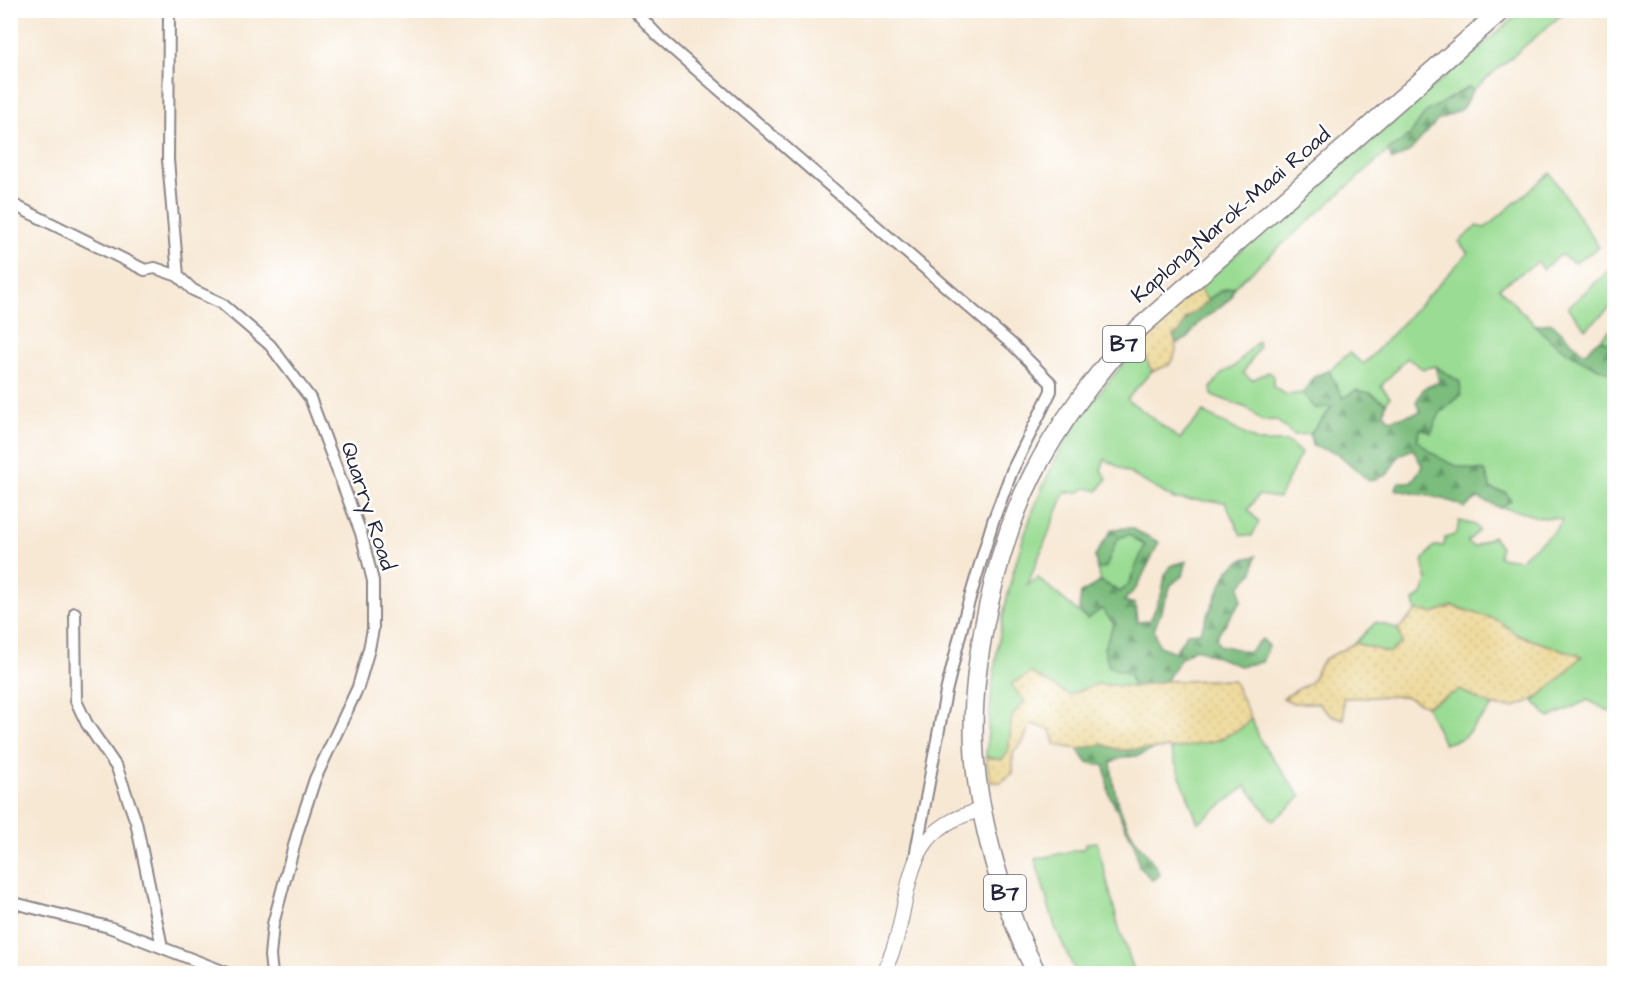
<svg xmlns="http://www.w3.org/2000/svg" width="1625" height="984" font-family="'Architects Daughter',sans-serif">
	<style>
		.green { fill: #9adc93; stroke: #5e7f67; stroke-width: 1.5 }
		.forest { fill: url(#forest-firs); stroke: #4e6f5c; stroke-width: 1.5 }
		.sand { fill: url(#sand-dots); stroke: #887e6c; stroke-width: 1.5 }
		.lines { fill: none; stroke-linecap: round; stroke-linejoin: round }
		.street-casing { stroke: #8c8588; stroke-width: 14 }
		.secondary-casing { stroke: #8c8588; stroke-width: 16 }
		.highway-casing { stroke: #8c8588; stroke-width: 21 }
		.street { stroke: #fff; stroke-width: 10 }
		.secondary { stroke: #fff; stroke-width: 14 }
		.highway { stroke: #fff; stroke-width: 18 }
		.labels { text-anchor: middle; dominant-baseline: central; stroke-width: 5; stroke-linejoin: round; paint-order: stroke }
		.shield { fill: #fff; stroke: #646476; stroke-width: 1.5 }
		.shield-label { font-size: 21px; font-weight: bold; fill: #22223b }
		.street-label { font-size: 22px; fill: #22223b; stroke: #fff }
	</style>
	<defs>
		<pattern id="forest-firs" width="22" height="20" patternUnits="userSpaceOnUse" patternTransform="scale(1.5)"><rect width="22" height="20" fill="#7bbc7d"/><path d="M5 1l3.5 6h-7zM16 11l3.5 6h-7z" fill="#649868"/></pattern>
		<pattern id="sand-dots" width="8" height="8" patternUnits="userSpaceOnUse" patternTransform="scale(1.5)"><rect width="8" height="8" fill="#eeda9e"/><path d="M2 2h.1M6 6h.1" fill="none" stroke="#ccbb89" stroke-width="1.8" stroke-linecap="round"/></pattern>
	</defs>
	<rect width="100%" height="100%" fill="#fff"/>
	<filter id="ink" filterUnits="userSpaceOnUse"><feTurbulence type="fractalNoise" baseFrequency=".0167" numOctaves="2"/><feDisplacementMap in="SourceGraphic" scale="12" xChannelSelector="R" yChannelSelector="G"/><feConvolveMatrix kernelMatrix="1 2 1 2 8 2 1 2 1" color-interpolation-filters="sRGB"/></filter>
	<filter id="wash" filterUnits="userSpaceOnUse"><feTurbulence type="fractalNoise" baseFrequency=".008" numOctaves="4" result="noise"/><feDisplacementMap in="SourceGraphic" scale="24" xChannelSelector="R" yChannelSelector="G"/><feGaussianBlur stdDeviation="1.35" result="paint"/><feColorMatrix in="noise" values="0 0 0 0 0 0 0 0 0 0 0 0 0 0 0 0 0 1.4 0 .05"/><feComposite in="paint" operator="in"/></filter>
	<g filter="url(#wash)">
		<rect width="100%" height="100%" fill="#f7e8d4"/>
		<g class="green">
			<polygon points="1522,11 1566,11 1473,90 1469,87 1426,112 1410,135 1388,151 1234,287 1221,290 1208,301 1198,287"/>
			<path d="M1550,173L1599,247L1575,263L1561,255L1543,269L1538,262L1499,288C1536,327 1562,356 1614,374V714L1588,700L1549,718L1534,701L1581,656L1519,636L1497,620L1453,606L1434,613L1416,611L1414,600L1422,595L1427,581L1423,561L1434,546H1444L1445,538L1457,534L1459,521L1475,525L1479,530L1467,542L1474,547L1493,536L1500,547L1499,557L1520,560C1532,545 1555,536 1562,520C1553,516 1547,519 1538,517C1524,514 1515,508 1500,508L1511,500L1506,493L1491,489L1485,471C1452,469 1441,461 1417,440L1421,428L1431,433L1440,413L1461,395L1435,366L1423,369L1407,358L1381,386L1390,397L1386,403L1371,393L1343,398L1329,371L1349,353L1364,364L1468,253L1459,242L1477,226L1485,228Z"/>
			<polygon points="1614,266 1614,304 1586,329 1568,307"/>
			<polygon points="1614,327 1614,346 1600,339"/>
			<polygon points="1258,341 1259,347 1243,373 1252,380 1269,372 1274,376 1273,387 1287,395 1303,393 1314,408 1333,406 1310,434 1294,435 1276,420 1262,421 1249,409 1212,395 1211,388 1222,373 1234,367"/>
			<path d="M1139,345L1152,371L1127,399L1180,439L1203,412L1259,442H1288L1301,453L1279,498L1258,495L1248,510L1259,522L1252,536L1241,535L1225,502L1174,499L1105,459L1101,470L1107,479L1098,491L1086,488L1078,493L1065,492L1027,586L1038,578L1087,619L1102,608L1114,624L1104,648L1130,674L1133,687L1097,684L1069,695L1025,702L1012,716L1008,752L1002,760L986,757C993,648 1010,544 1062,447C1082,410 1112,378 1139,345Z"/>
			<polygon points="1128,534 1145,546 1128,585 1120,592 1101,581 1097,569 1106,567 1117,539"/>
			<polygon points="1376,622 1398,629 1402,643 1389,653 1355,643"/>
			<polygon points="1460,690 1493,706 1463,738 1444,744 1426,706"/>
			<polygon points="1251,718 1261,742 1301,797 1273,821 1246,786 1198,823 1170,749 1179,748 1240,729"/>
			<polygon points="1097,842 1119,928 1135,973 1076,973 1055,927 1035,859 1083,849 1087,843"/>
		</g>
		<g class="forest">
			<polygon points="1469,87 1473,90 1462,109 1438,120 1410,151 1392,161 1388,151 1410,135 1426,112"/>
			<path d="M1234,287L1231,298L1199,323L1187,339L1177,343L1173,336C1182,331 1181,325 1187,318C1198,304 1218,291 1234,287Z"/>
			<path d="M1552,323L1584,353L1600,339L1614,346V374C1585,364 1556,349 1535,325Z"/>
			<path d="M1435,366L1460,382L1461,395L1440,413L1431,433L1421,428L1417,440C1439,460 1455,469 1485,471L1491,489L1506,493L1511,501L1500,508L1478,498L1464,508C1447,496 1417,496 1395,489L1399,482H1412L1422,466L1413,449L1399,455L1387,475L1369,481L1337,453L1312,446L1310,434L1332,407L1314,408L1303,393L1314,376L1329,371L1343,398L1356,390L1370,393L1386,403L1384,413L1390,420L1421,412L1416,402L1424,388L1439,382Z"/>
			<polygon points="1131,528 1159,542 1137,587 1124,601 1135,604 1137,622 1150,621 1162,593 1165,575 1172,565 1187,561 1183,575 1171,585 1154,630 1159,646 1175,652 1187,633 1200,632 1228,570 1244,559 1256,556 1253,572 1240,586 1241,601 1216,637 1219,645 1249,652 1262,639 1269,646 1262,662 1239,666 1195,648 1180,659 1166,681 1133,687 1130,674 1109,667 1104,648 1114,624 1102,609 1087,619 1079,609 1081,593 1101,581 1120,592 1128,585 1145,545 1128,534 1117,539 1106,567 1097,569 1095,556 1112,529"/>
			<path d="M1102,744L1120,750L1153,749C1135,761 1127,753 1111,762C1113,791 1119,814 1135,839C1144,852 1154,860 1160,875L1152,880L1139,866L1135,846L1109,794L1105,766L1087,762L1078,749Z"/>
		</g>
		<g class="sand">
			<path d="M1198,287L1208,301L1186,318L1180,332L1173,336C1179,348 1176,354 1169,365L1152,371L1139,345L1153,328Z"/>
			<path d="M1452,606L1497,620L1519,636L1582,656C1556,680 1533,714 1494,706C1483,703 1471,695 1460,690L1426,706L1404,696L1343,698L1344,719L1330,715L1318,703H1293L1283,698L1311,682L1323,660L1355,643L1389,653L1402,643L1398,629L1416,611L1434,613Z"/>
			<polygon points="1031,673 1069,695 1097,684 1133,687 1166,681 1233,680 1251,718 1240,729 1218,740 1179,748 1120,750 1102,744 1078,749 1056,745 1051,730 1031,724 1023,742 1013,753 1013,773 1001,782 990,782 986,757 1002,760 1008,752 1012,716 1025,702 1011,684"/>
		</g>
	</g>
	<g filter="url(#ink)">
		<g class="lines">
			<defs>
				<g id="street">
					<polyline points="169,10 168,160 178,276 193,290 221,303 270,345 310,398 361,533 373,581 373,629 369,649 358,687 315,779 298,831 273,924 270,956 272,974"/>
					<polyline points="634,10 660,38 1014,346 1051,383 1051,391 1012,471 993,521 966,611 946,692 915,857"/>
					<polyline points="10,203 145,270 155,268 178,276"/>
					<polyline points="75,613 76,701 87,724 117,768 136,822 162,947"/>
					<polyline points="10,902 109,927 230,974"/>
				</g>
				<path id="secondary" d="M882,974C919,911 888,831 982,810"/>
				<path id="highway" d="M1037,974C1005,912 977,816 974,747C970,664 996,547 1033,474C1059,423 1093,380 1130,336L1502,10"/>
			</defs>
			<use href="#street" class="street-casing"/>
			<use href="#secondary" class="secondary-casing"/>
			<use href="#highway" class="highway-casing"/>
			<use href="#street" class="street"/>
			<use href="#secondary" class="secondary"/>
			<use href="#highway" class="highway"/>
		</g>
	</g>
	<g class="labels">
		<g class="shield">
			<rect x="1103" y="326" width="42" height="36" rx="4.5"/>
			<rect x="984" y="875" width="42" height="36" rx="4.5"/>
		</g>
		<g class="shield-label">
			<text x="1124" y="344">B7</text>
			<text x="1005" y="893">B7</text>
		</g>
		<g class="street-label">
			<text transform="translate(1231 215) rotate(-41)">Kaplong-Narok-Maai Road</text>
			<text transform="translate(368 506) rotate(72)">Quarry Road</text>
		</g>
	</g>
	<rect width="1625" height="984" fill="none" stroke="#fff" stroke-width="36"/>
</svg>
